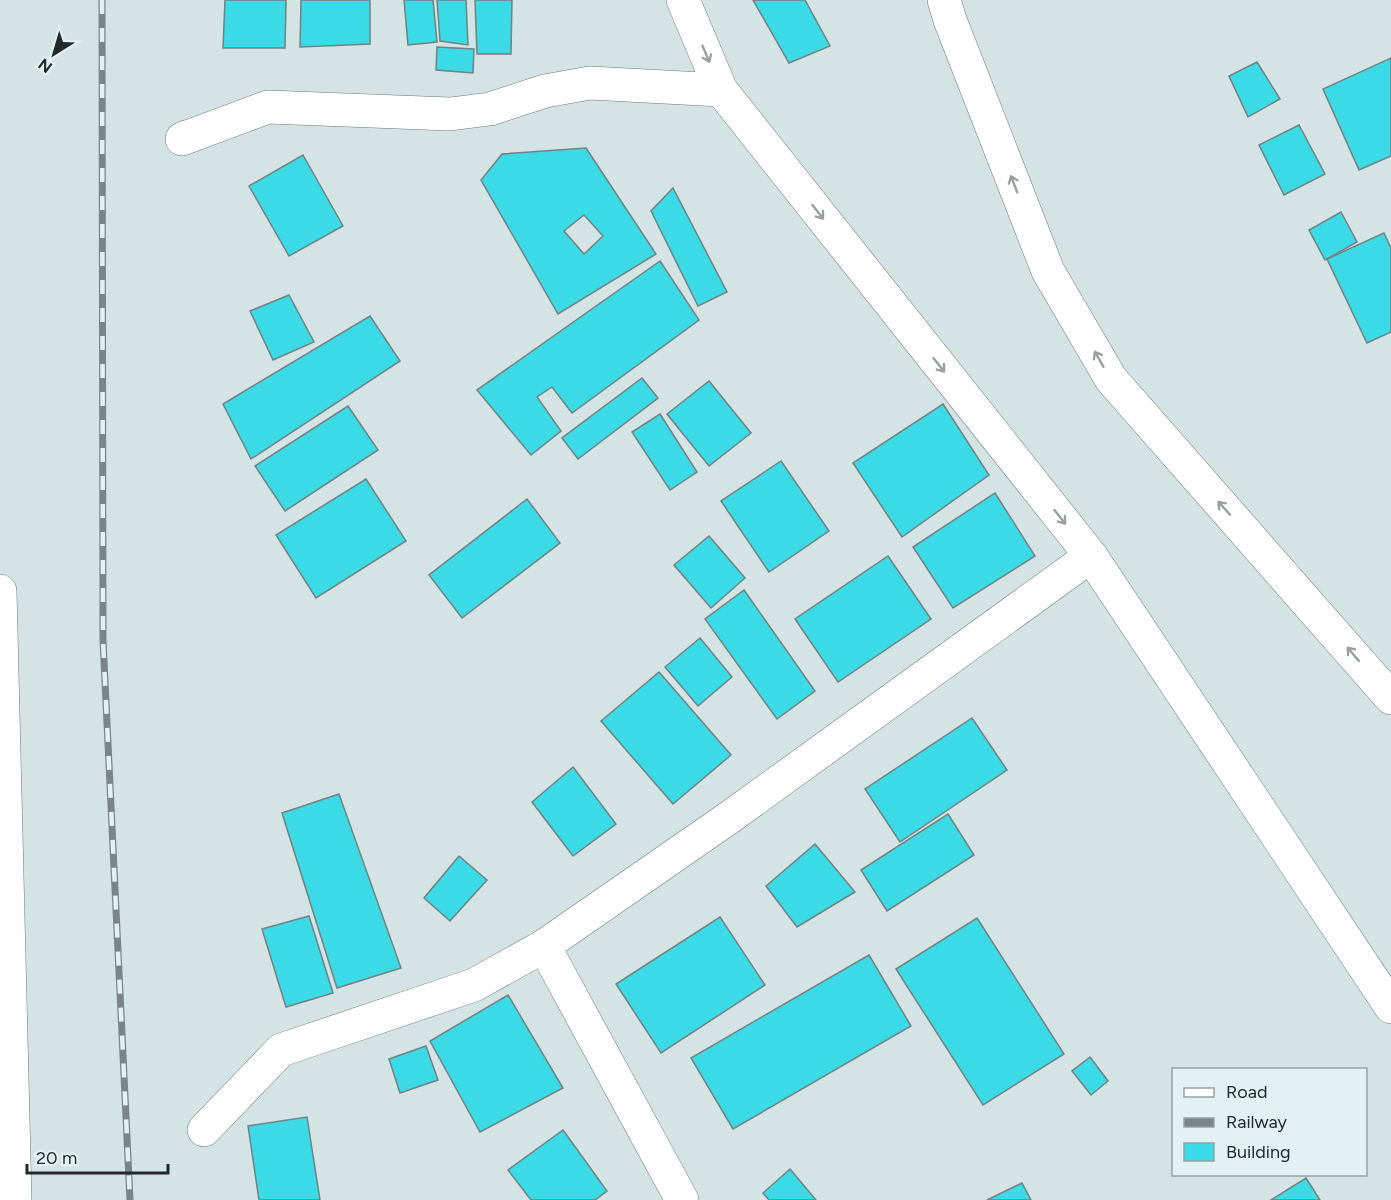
<svg xmlns="http://www.w3.org/2000/svg" width="1391" height="1200" font-family="Figtree,sans-serif">
	<style>
		.building { fill: #3adbe6; stroke: #728182; stroke-width: 1.5; fill-rule: evenodd }
		.lines { fill: none; stroke-linecap: round; stroke-linejoin: round }
		.street-casing { stroke: #6b7a7a; stroke-width: 34 }
		.street { stroke: #fff; stroke-width: 33 }
		.rail-casing { stroke: #7a8586; stroke-width: 7 }
		.rail { stroke: #e2f1f2; stroke-width: 4.5; stroke-dasharray: 14; stroke-linecap: butt }
		.oneway { stroke: #9c9f9f }
	</style>
	<rect width="100%" height="100%" fill="#d4e4e5"/>
	<g class="building">
		<polygon points="225,0 286,0 285,48 223,48"/>
		<polygon points="301,0 370,0 370,44 300,47"/>
		<polygon points="404,0 433,0 437,42 408,45"/>
		<polygon points="437,0 466,0 468,45 440,41"/>
		<polygon points="475,0 512,0 511,54 477,54"/>
		<polygon points="753,0 805,0 830,46 789,63"/>
		<polygon points="437,47 474,49 473,73 436,70"/>
		<polygon points="1391,58 1391,156 1359,170 1323,89"/>
		<polygon points="1257,62 1280,99 1248,117 1229,76"/>
		<polygon points="1299,125 1325,174 1284,195 1259,145"/>
		<path d="M586,148L656,254L558,314L481,180L502,154ZM584,215L603,236L584,254L564,231Z"/>
		<polygon points="303,155 343,226 289,256 249,186"/>
		<polygon points="673,188 727,292 698,306 651,211"/>
		<polygon points="1341,212 1357,242 1325,260 1309,230"/>
		<polygon points="1384,233 1391,248 1391,332 1367,343 1327,259"/>
		<polygon points="660,261 699,320 572,413 552,387 537,397 561,431 531,455 477,390"/>
		<polygon points="289,295 314,342 273,360 250,311"/>
		<polygon points="370,316 400,361 251,459 223,404"/>
		<polygon points="642,378 658,398 578,459 562,438"/>
		<polygon points="709,381 751,433 709,466 667,414"/>
		<polygon points="943,404 989,475 902,537 853,463"/>
		<polygon points="348,406 378,450 285,511 255,466"/>
		<polygon points="660,414 697,472 670,490 632,432"/>
		<polygon points="781,461 829,531 769,572 721,501"/>
		<polygon points="366,479 406,541 316,598 276,535"/>
		<polygon points="995,493 1035,556 953,608 913,547"/>
		<polygon points="527,499 560,543 462,618 429,575"/>
		<polygon points="709,536 745,578 711,608 674,565"/>
		<polygon points="888,556 931,619 838,682 795,619"/>
		<polygon points="744,590 815,691 777,719 705,619"/>
		<polygon points="700,638 732,677 698,706 665,667"/>
		<polygon points="659,672 731,755 673,804 601,721"/>
		<polygon points="972,718 1007,770 900,842 865,789"/>
		<polygon points="573,767 616,824 573,856 532,802"/>
		<polygon points="339,794 401,968 337,988 282,813"/>
		<polygon points="948,814 974,855 887,911 861,870"/>
		<polygon points="815,844 855,892 797,927 766,886"/>
		<polygon points="459,856 487,880 450,921 424,898"/>
		<polygon points="309,916 333,993 286,1007 262,929"/>
		<polygon points="720,917 765,985 661,1053 616,984"/>
		<polygon points="977,918 1064,1054 983,1105 896,969"/>
		<polygon points="869,955 911,1026 733,1129 691,1058"/>
		<polygon points="508,995 563,1088 480,1132 430,1041"/>
		<polygon points="426,1046 438,1080 400,1093 389,1059"/>
		<polygon points="1090,1057 1108,1081 1091,1095 1072,1071"/>
		<polygon points="307,1117 320,1200 259,1200 248,1126"/>
		<polygon points="563,1130 607,1191 595,1200 531,1200 508,1170"/>
		<polygon points="790,1169 816,1200 769,1200 763,1193"/>
		<polygon points="1306,1178 1320,1200 1271,1200"/>
		<polygon points="1022,1183 1031,1200 987,1200"/>
	</g>
	<g class="lines">
		<defs>
			<g id="street">
				<polyline points="683,0 721,90 1091,556 1391,1007"/>
				<polyline points="944,0 950,20 1048,271 1111,379 1391,698"/>
				<polyline points="186,137 182,139 268,107 450,114 490,109 545,91 590,83 721,90"/>
				<polyline points="0,591 15,1200"/>
				<polyline points="544,946 682,1200"/>
				<polyline points="204,1130 281,1050 474,985 544,946 730,817 1091,556"/>
			</g>
		</defs>
		<use href="#street" class="street-casing"/>
		<use href="#street" class="street"/>
		<defs>
			<polyline id="rail" points="102,0 103,640 130,1200"/>
		</defs>
		<use href="#rail" class="rail-casing"/>
		<use href="#rail" class="rail"/>
	</g>
	<defs><path id="oneway-shaft" d="M-6 0H5M1.5-3L5.5 0L1.5 3" fill="none" stroke-width="1.6" stroke-linecap="round" stroke-linejoin="round" transform="scale(1.5)"/></defs>
	<g class="oneway">
		<use href="#oneway-shaft" transform="translate(706 54) rotate(67)"/>
		<use href="#oneway-shaft" transform="translate(1014 184) rotate(-111)"/>
		<use href="#oneway-shaft" transform="translate(818 212) rotate(52)"/>
		<use href="#oneway-shaft" transform="translate(1099 359) rotate(-120)"/>
		<use href="#oneway-shaft" transform="translate(939 365) rotate(52)"/>
		<use href="#oneway-shaft" transform="translate(1224 508) rotate(-132)"/>
		<use href="#oneway-shaft" transform="translate(1060 517) rotate(52)"/>
		<use href="#oneway-shaft" transform="translate(1353 654) rotate(-130)"/>
	</g>
	<rect x="1172" y="1068" width="195" height="108" fill="#e2f1f2" stroke="#96a1a2" stroke-width="1.5"/>
	<rect x="1184" y="1088" width="30" height="9" fill="#ffffff" stroke="#96a1a2" stroke-width="1.5"/>
	<text x="1226" y="1098" font-size="18" fill="#232929">Road</text>
	<rect x="1184" y="1118" width="30" height="9" fill="#7a8586" stroke="#96a1a2" stroke-width="1.5"/>
	<text x="1226" y="1128" font-size="18" fill="#232929">Railway</text>
	<rect x="1184" y="1143" width="30" height="18" fill="#3adbe6" stroke="#96a1a2" stroke-width="1.5"/>
	<text x="1226" y="1158" font-size="18" fill="#232929">Building</text>
	<g transform="translate(54 54) rotate(217)" stroke="#e2f1f2" stroke-width="4.5" paint-order="stroke">
	<path d="M0-4.5L10 22L0 15L-10 22Z" fill="#232929"/>
	<text y="-9" font-size="16" font-weight="bold" text-anchor="middle" fill="#232929">N</text>
	</g>
	<path d="M27 1164v9h141v-9" fill="none" stroke="#232929" stroke-width="3"/>
	<text x="36" y="1164" font-size="18" fill="#232929" stroke="#e2f1f2" stroke-width="4.5" paint-order="stroke">20 m</text>
</svg>
